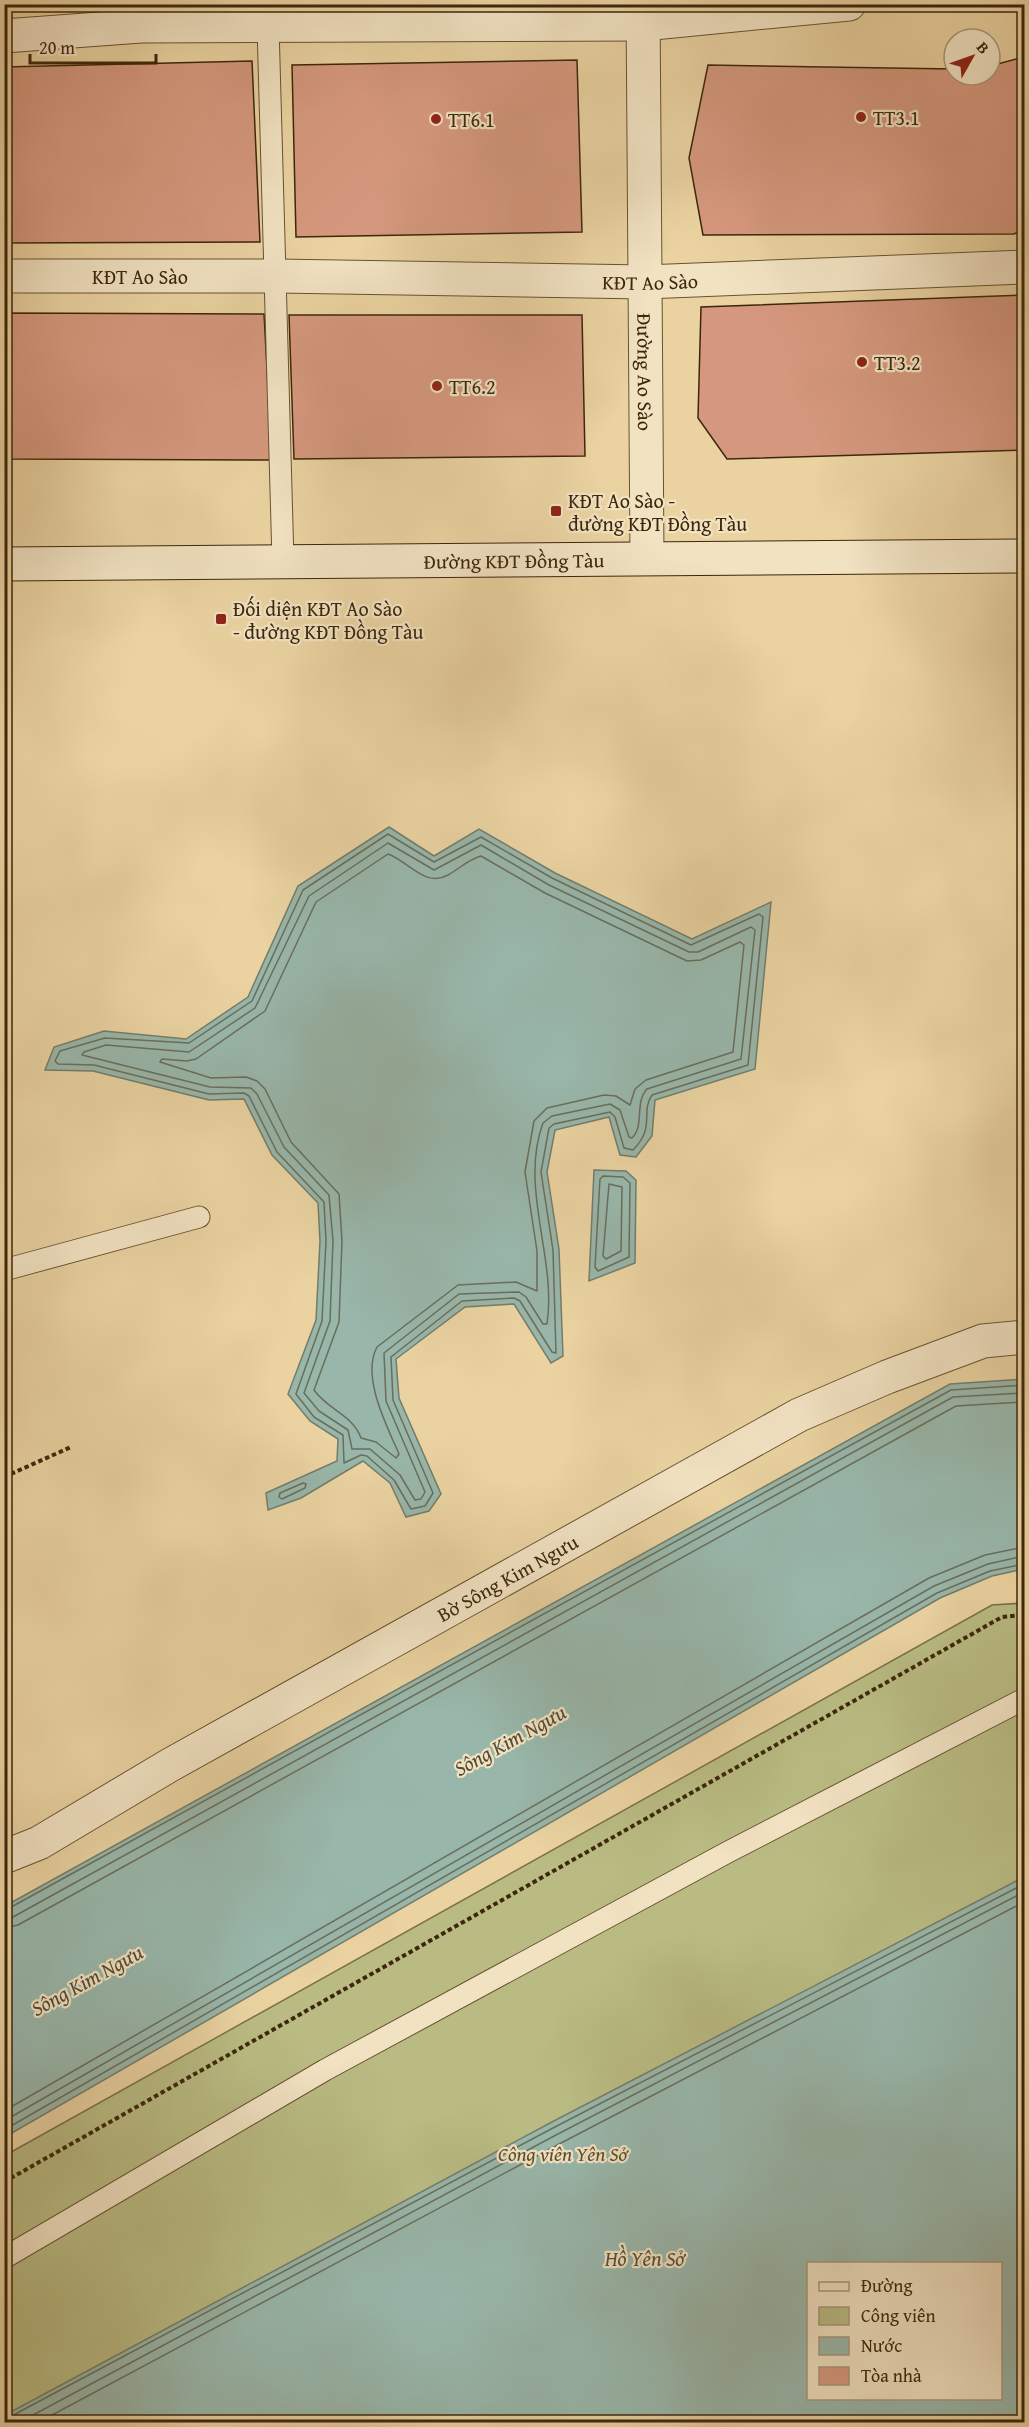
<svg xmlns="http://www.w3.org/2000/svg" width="1029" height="2427" font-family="'Gentium Book Plus',serif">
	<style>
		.green { fill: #b9bb83; stroke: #7a7147; stroke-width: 1.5; fill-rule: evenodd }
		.water { fill: #98b6aa; stroke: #737d6a; stroke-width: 1.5; fill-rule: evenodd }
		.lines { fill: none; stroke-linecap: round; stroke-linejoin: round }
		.shore { stroke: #6a6e5a; stroke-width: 1.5 }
		.building { fill: #d5987e; stroke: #3c270b; stroke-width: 1.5 }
		.service-casing { stroke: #685230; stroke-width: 23 }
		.minor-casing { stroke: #685230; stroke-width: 35 }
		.secondary-casing { stroke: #3c270b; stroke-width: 35 }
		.path { stroke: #3c270b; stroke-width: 4; stroke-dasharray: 4.5 3; stroke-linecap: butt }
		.service { stroke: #f1e2c2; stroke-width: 21 }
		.minor { stroke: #f1e2c2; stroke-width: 33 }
		.secondary { stroke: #f1e2c2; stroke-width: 33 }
		.poi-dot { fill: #8f2418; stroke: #f1e2c2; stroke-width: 2 }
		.labels { text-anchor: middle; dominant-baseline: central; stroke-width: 4.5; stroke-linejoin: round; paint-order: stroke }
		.poi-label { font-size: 20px; fill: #3c270b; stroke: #f1e2c2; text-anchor: start }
		.street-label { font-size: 20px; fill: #3c270b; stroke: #f1e2c2 }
		.park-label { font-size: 20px; font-style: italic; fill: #5b4c29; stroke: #f1e2c2 }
		.water-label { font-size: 21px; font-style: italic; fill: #534b33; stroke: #f1e2c2 }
	</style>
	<rect width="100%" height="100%" fill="#ead2a1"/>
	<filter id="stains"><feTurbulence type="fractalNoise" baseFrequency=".00333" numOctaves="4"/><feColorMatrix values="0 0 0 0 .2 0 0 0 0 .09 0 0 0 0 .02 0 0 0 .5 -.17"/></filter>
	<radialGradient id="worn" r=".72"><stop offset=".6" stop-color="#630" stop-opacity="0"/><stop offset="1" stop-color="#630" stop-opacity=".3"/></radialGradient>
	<path class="green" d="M1024,1603V2422H5L4,2156L992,1605ZM808,2264H1000V2398H808Z"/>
	<g class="water">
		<polygon points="389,827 434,856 479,829 555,873 692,939 771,902 755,1069 655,1100 652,1136 636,1157 620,1155 609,1117 555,1130 547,1172 559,1249 563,1356 551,1363 514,1304 465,1307 396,1359 399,1398 441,1494 429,1511 406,1517 390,1483 363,1461 301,1498 268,1510 266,1493 337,1461 338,1439 310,1421 288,1394 316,1320 320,1241 318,1203 272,1155 244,1099 209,1100 93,1071 45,1070 54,1047 104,1031 186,1039 248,997 298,886"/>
		<polygon points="594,1170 626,1171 636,1180 635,1263 589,1281"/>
		<polygon points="1024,1379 1024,1569 992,1576 940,1598 5,2137 5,1906 950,1384"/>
		<path d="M1024,1877V2422H5V2415L550,2123ZM808,2264H1000V2398H808Z"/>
	</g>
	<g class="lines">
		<g class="shore">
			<path d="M388,834L434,862L481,837L552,878L691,945L759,914L763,917L748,1065L652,1095C640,1113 656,1127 633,1150L624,1148L615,1117L610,1112L554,1124L549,1128L541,1172L553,1250L556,1353L552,1352L520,1301L514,1298L462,1301L391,1357L393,1400L433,1493L425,1506L411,1509L394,1480L367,1456L361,1455L344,1463L343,1435L314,1417L296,1394L322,1321L326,1241L324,1202L277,1152L249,1096L244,1093L209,1094L94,1065L58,1064L55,1061L60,1051L105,1038L189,1043L252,1001L303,890Z"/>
			<path d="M388,843L434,870L481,845L549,885L689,952H698L751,927L755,930L741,1059L647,1089C634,1103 645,1125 632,1138L629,1137L620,1110L610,1104L552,1116L543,1123C519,1188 557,1258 547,1324H543L526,1297L519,1292L459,1294L384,1353L386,1401L425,1492L421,1499L415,1500L400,1475L370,1449H352L348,1430L319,1411L304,1393L330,1321L333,1241L329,1195L284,1147L257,1094L251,1088L210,1087L82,1055L84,1052L106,1045L189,1052L255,1008L309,896Z"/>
			<path d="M388,854C408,861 425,888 448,875C459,869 469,859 481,856L545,893L687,961L701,960L740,942L744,945L733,1052L646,1080L635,1089L630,1105L616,1096L604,1095L547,1108L534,1121L525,1172L537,1251V1291L516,1282L458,1285L377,1347C361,1377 387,1426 399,1454L396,1458L376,1442L361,1438C353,1415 328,1410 314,1390L339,1322L342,1241L339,1194L291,1142L265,1089L257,1081L246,1077L211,1078L160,1062L162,1059L187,1061L196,1059L265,1011L316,902Z"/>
			<polygon points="603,1176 623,1177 630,1183 629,1257 598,1271 595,1267 600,1179"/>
			<polygon points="609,1184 622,1187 621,1251 606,1259 603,1256"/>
			<polygon points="303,1483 306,1484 305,1488 282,1499 279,1497 280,1493"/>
			<polyline points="4,1911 951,1390 1024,1385"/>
			<polyline points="4,1919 13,1917 953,1397 1024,1393"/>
			<polyline points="4,1928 18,1925 956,1406 1024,1402"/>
			<polyline points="4,2111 929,1578 985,1555 1024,1547"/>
			<polyline points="4,2121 934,1586 988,1564 1024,1556"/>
			<polyline points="4,2130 937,1593 990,1571 1024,1564"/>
			<polyline points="4,2420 553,2128 1024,1884"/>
			<polyline points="20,2422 556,2135 1024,1892"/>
			<polyline points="39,2422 561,2143 1024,1902"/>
		</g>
	</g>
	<g class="building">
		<polygon points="1024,57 1024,229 1014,234 703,235 689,158 708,65 954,69 954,75 990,75 990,66"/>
		<polygon points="577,60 582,232 296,237 292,65"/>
		<polygon points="252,61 260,242 4,243 4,67"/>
		<polygon points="1024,295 1024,450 727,459 698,418 701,307"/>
		<polygon points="4,313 264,314 272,460 4,459"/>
		<polygon points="289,315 582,315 585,456 294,459"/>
	</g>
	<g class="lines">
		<defs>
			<g id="service">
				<polyline points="268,26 283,561"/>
				<polyline points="4,1270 199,1217"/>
				<polyline points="4,2258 325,2070 728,1852 1024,1699"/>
			</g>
			<g id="minor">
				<path id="s1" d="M643,4L647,557"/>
				<polyline points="4,36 141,26 643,24 849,4"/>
				<path id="s2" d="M4,276H277L645,282L1024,267"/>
				<path id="s3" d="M4,1857L39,1843L170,1765L799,1415L887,1377L983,1341L1024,1337"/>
			</g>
			<g id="secondary">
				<path id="s4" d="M4,564L1024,556"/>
			</g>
		</defs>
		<use href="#service" class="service-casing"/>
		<use href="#minor" class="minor-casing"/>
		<use href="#secondary" class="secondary-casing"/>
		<g class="path">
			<polyline points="4,1477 71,1447"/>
			<polyline points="4,2182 1002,1617 1024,1615"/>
		</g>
		<use href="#service" class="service"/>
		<use href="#minor" class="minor"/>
		<use href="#secondary" class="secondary"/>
	</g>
	<g class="poi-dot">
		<circle cx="861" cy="117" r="6"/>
		<circle cx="436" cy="119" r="6"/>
		<circle cx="862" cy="362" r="6"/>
		<circle cx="437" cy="386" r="6"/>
		<rect x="550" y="505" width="12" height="12" rx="3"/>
		<rect x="215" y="613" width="12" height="12" rx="3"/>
	</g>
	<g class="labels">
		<g class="poi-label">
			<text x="873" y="117">TT3.1</text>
			<text x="448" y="119">TT6.1</text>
			<text x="874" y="362">TT3.2</text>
			<text x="449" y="386">TT6.2</text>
			<text x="568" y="500">KĐT Ao Sào -<tspan x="568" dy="23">đường KĐT Đồng Tàu</tspan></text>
			<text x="233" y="608">Đối diện KĐT Ao Sào<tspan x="233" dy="23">- đường KĐT Đồng Tàu</tspan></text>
		</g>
		<g class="street-label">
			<text stroke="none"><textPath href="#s2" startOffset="136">KĐT Ao Sào</textPath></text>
			<text stroke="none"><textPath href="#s2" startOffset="646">KĐT Ao Sào</textPath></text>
			<text stroke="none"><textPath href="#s1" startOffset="368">Đường Ao Sào</textPath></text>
			<text stroke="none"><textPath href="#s4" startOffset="510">Đường KĐT Đồng Tàu</textPath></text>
			<text stroke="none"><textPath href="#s3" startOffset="576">Bờ Sông Kim Ngưu</textPath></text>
		</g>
		<g class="park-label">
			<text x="563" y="2153">Công viên Yên Sở</text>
		</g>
		<g class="water-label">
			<text transform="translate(510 1740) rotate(-29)">Sông Kim Ngưu</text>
			<text transform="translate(87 1980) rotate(-29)">Sông Kim Ngưu</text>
			<text x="645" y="2258">Hồ Yên Sở</text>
		</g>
	</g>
	<rect width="1029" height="2427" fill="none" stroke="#ead2a1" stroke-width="24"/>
	<rect x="6" y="6" width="1017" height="2415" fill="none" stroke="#3c270b" stroke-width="3"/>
	<rect x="12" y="12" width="1005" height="2403" fill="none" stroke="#3c270b" stroke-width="1.5"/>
	<rect x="807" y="2262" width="195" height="138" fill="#f1e2c2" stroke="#a99779" stroke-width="1.5"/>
	<rect x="819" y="2282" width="30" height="9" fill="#f1e2c2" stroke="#a99779" stroke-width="1.5"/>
	<text x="861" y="2292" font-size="18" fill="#3c270b">Đường</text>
	<rect x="819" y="2307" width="30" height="18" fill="#b9bb83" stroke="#a99779" stroke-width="1.5"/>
	<text x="861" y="2322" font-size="18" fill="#3c270b">Công viên</text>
	<rect x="819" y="2337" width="30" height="18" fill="#98b6aa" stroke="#a99779" stroke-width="1.5"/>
	<text x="861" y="2352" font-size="18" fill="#3c270b">Nước</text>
	<rect x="819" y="2367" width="30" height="18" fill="#d5987e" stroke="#a99779" stroke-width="1.5"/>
	<text x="861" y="2382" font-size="18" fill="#3c270b">Tòa nhà</text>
	<g transform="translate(972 57) rotate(50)"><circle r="28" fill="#f1e2c2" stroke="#a99779" stroke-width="1.5"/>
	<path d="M0-4.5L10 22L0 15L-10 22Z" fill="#8f2418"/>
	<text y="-9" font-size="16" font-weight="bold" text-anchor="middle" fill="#3c270b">B</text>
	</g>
	<path d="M30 54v9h126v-9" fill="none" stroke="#3c270b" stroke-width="3"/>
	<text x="39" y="54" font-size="18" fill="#3c270b" stroke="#f1e2c2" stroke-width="4.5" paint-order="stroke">20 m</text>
	<rect width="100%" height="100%" filter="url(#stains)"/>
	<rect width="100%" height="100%" fill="url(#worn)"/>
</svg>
